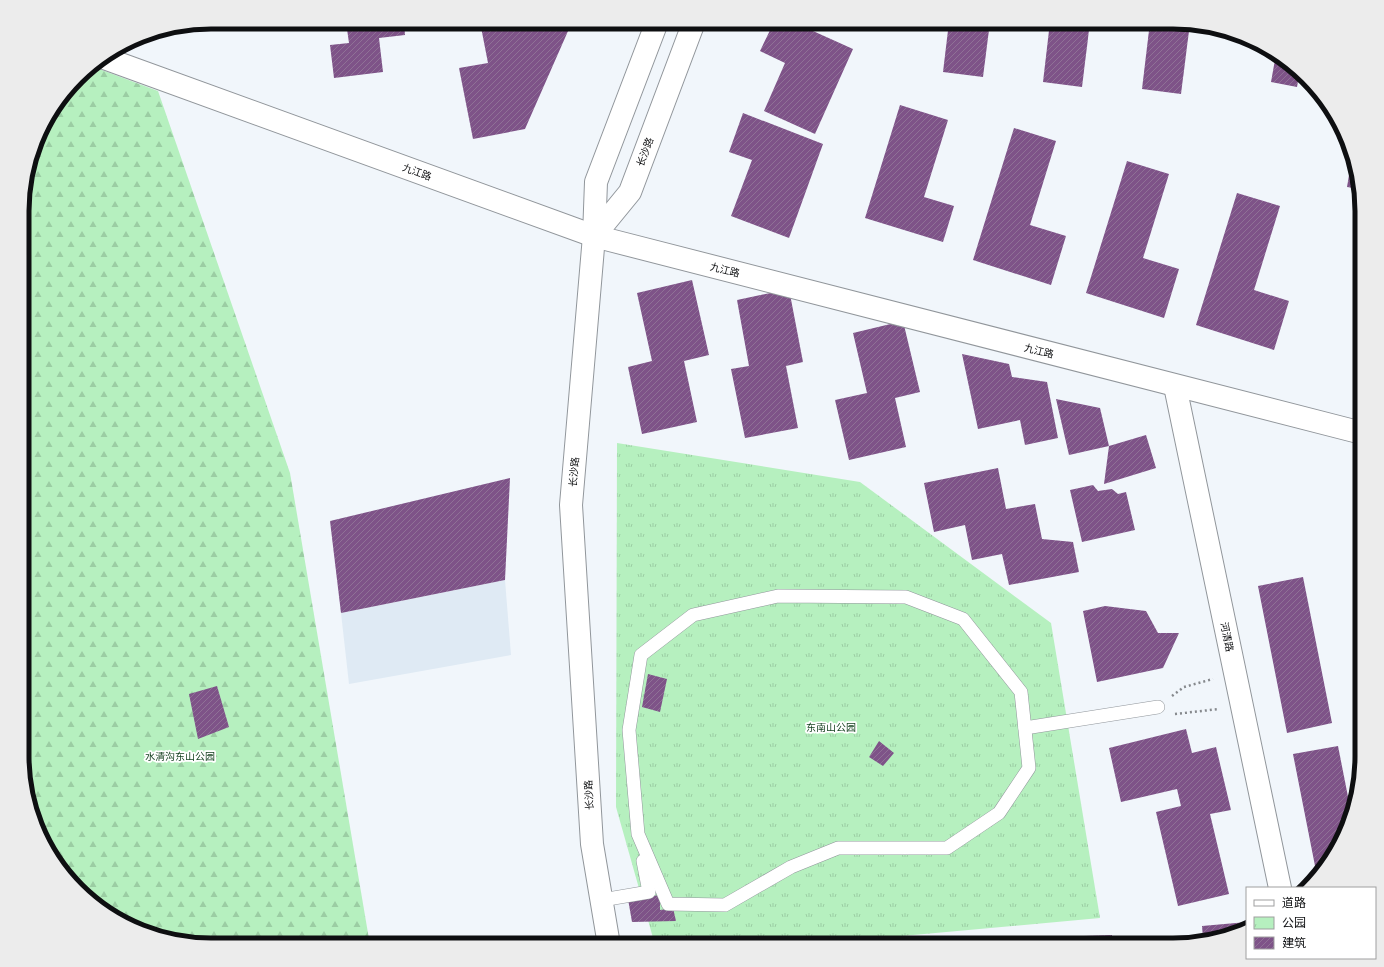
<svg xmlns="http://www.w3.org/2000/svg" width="1384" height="967" font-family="'DM Sans','Noto Sans SC',sans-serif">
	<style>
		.built { fill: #dfeaf4 }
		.forest { fill: url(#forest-firs) }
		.park { fill: url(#park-tufts) }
		.building { fill: url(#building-hatch) }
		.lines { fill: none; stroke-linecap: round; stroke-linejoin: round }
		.service-casing { stroke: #91969b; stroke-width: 14 }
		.tertiary-casing { stroke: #91969b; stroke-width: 24 }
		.secondary-casing { stroke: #91969b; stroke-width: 24 }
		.path { stroke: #86898d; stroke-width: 2.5; stroke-dasharray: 2 3; stroke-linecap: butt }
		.service { stroke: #fff; stroke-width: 13 }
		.tertiary { stroke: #fff; stroke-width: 22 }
		.secondary { stroke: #fff; stroke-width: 22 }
		.labels { text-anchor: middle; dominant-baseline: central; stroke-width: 3.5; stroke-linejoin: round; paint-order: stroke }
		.street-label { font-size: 10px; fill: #0e0f11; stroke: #fff }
		.park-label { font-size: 10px; fill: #164221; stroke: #fff }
		.rim { fill: none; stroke: #0e0f11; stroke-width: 5 }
	</style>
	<defs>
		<pattern id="forest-firs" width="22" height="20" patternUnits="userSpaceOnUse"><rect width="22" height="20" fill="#b6f0bf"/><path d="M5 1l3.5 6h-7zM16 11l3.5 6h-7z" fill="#9bcda3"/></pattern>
		<pattern id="park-tufts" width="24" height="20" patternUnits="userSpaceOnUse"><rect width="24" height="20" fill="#b6f0bf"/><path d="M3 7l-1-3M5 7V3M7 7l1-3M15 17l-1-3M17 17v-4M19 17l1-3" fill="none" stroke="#9bcda3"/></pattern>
		<pattern id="building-hatch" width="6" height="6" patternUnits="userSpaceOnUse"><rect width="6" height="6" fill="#7e5388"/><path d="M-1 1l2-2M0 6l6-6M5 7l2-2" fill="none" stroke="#8f7196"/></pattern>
	</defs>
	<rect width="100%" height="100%" fill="#f1f6fb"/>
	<polygon class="built" points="505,580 511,655 349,684 341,613"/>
	<polygon class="forest" points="91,66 158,91 290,473 370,945 199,945 150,935 96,906 47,850 24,781 24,186 42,127 86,69"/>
	<polygon class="park" points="617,443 860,482 1051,623 1100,918 803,945 655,945 616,807"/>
	<g class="building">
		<polygon points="211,22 250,22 250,24 201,31 200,24"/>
		<polygon points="346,22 404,22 405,35 379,38 383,72 334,78 330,45 349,43"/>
		<polygon points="480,22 572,22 525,129 473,139 459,68 488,63"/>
		<polygon points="774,22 793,22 853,49 815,134 764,111 785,63 760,51"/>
		<polygon points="848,22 867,22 864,29"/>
		<polygon points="949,22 990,22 983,77 943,72"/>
		<polygon points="1050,22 1090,22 1082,87 1043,82"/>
		<polygon points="1150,22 1190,23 1181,94 1142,89"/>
		<polygon points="1276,54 1288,61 1302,77 1299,76 1297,87 1271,82"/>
		<polygon points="900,105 948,120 924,197 954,206 943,242 865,218"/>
		<polygon points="743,113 823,144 789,238 731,216 752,160 729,152"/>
		<polygon points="1014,128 1056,141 1030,225 1066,236 1051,285 973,260"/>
		<polygon points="1127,161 1169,174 1143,258 1179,269 1164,318 1086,293"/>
		<polygon points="1351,163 1359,189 1347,187"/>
		<polygon points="1237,193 1280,206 1254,290 1289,301 1274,350 1196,325"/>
		<polygon points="692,280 709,355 684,361 697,422 642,434 628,367 652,361 637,293"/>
		<polygon points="789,289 803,362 786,366 798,428 745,438 731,369 749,366 737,300"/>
		<polygon points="903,321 920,392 895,398 906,447 849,460 835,400 867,393 853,333"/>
		<polygon points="962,354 1009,364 1012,377 1047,382 1058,438 1025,445 1020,420 978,429"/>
		<polygon points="1056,399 1100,408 1109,446 1069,455"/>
		<polygon points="1146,435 1156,468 1104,484 1109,446"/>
		<polygon points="998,468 1006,509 1035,504 1042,539 1073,542 1079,572 1009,585 1002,554 972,560 965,525 934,532 924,483"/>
		<polygon points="510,478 505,580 341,613 330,521"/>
		<polygon points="1093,485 1098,491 1112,489 1118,494 1126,492 1135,530 1082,542 1070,490"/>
		<polygon points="1362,546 1362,585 1361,585 1354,548"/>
		<polygon points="1303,577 1332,723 1287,733 1258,586"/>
		<polygon points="1105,606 1146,611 1158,633 1179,633 1163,668 1097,682 1083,611"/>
		<polygon points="648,674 667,679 660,712 642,707"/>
		<polygon points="217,686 229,727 198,739 189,694"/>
		<polygon points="1186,729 1192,753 1216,747 1231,810 1210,814 1229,894 1178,906 1156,812 1181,806 1177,789 1121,802 1109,748"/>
		<polygon points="879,741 894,753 883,766 869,757"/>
		<polygon points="1338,746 1352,817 1323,871 1317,876 1293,754"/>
		<polygon points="660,895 660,910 673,908 676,921 632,922 628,899"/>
		<polygon points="1247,922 1247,928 1203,938 1202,926"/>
		<polygon points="1112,935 1112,945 1056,945 1056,937"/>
	</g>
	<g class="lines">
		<defs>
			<g id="service">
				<polygon points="778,596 906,597 963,619 1021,692 1029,768 999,813 947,848 838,848 791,867 725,905 668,904 638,834 629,730 641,655 693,615"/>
				<polyline points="1025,728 1158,707"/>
				<polyline points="602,900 649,892 643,861"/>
			</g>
			<g id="tertiary">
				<polyline points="104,58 594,236 1362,433"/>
				<polyline points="1175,386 1280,888"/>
			</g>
			<g id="secondary">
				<polyline points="594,236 630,192 694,22"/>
				<polyline points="609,945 592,844 571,505 594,236 596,182 657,22"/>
			</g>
		</defs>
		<use href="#service" class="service-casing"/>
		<use href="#tertiary" class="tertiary-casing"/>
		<use href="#secondary" class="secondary-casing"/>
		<g class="path">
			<polyline points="1172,696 1184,687 1213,679"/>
			<polyline points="1175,714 1219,709"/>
		</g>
		<use href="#service" class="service"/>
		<use href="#tertiary" class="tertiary"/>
		<use href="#secondary" class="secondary"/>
	</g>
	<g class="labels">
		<g class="street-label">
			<text transform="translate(645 152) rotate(-69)">长沙路</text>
			<text transform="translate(417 172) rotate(20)">九江路</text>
			<text transform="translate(725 270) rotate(14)">九江路</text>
			<text transform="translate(1039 351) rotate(14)">九江路</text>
			<text transform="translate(574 472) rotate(-85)">长沙路</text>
			<text transform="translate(1227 637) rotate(78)">河清路</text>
			<text transform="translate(589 795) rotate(-93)">长沙路</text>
		</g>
		<g class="park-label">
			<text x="831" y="727">东南山公园</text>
			<text x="180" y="756">水清沟东山公园</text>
		</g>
	</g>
	<path d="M0 0H1384V967H0ZM211 29H1173A182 182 0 0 1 1355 211V756A182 182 0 0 1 1173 938H211A182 182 0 0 1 29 756V211A182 182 0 0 1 211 29Z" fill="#ececec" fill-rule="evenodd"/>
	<path class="rim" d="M211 29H1173A182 182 0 0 1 1355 211V756A182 182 0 0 1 1173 938H211A182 182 0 0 1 29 756V211A182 182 0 0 1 211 29Z"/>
	<rect x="1246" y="887" width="130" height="72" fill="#ffffff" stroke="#9f9fa0"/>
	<rect x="1254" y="900" width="20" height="6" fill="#ffffff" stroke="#9f9fa0"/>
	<text x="1282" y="907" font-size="12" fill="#0e0f11">道路</text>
	<rect x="1254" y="917" width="20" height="12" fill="url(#park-tufts)" stroke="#9f9fa0"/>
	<text x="1282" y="927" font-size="12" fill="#0e0f11">公园</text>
	<rect x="1254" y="937" width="20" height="12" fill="url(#building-hatch)" stroke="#9f9fa0"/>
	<text x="1282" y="947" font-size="12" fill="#0e0f11">建筑</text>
</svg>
